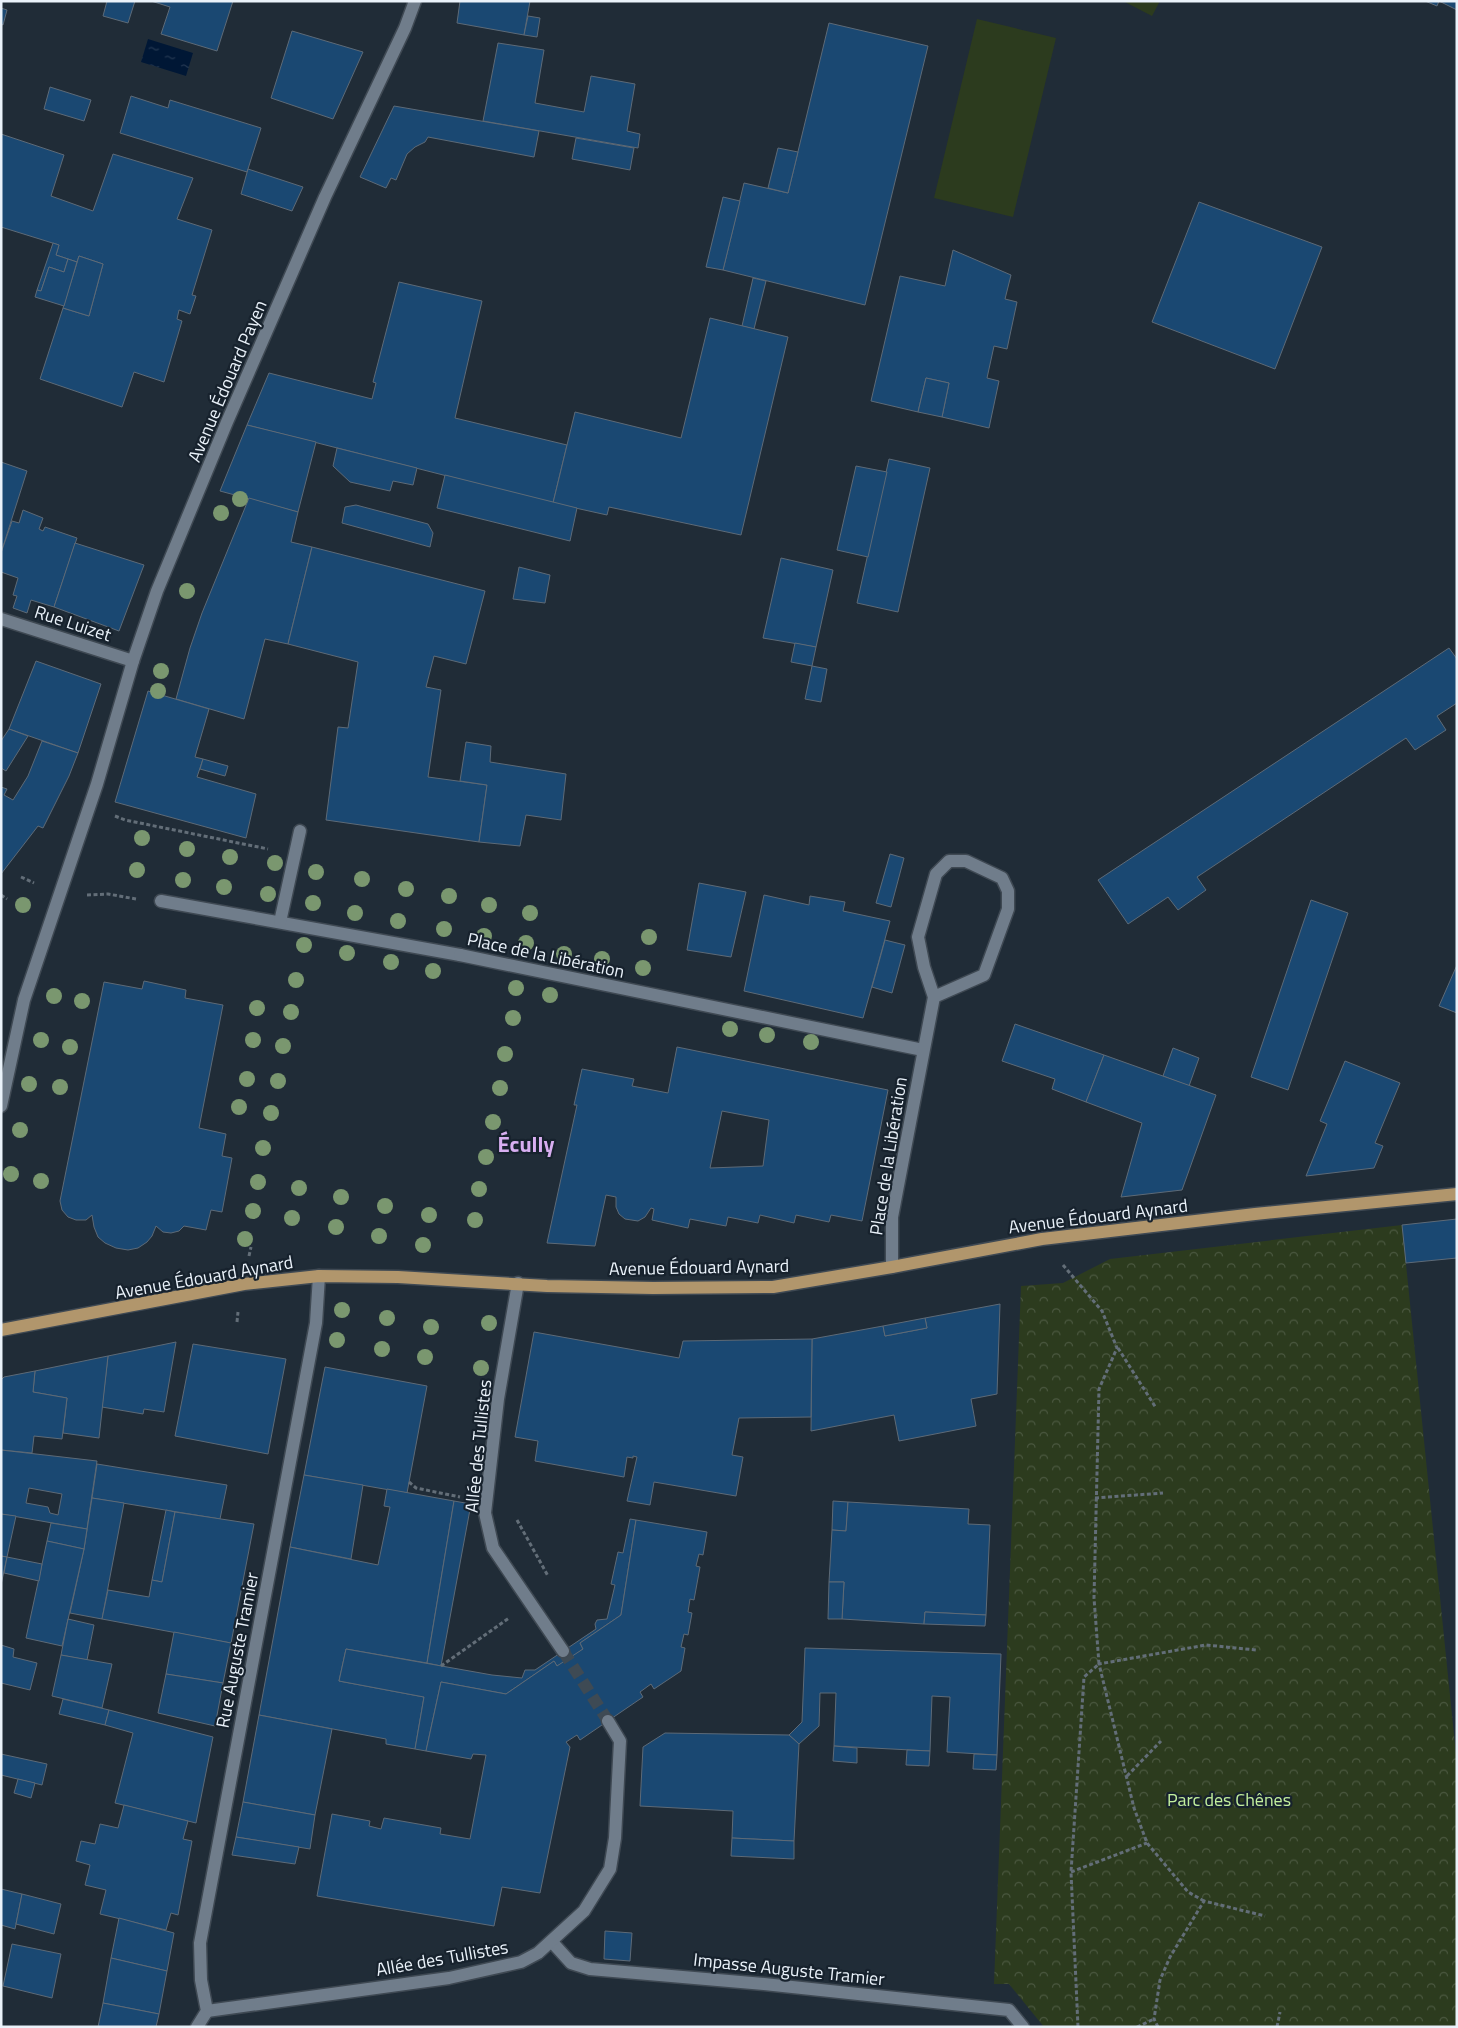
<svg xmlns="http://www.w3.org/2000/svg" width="1458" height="2028" font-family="'Titillium Web',sans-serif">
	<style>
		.park { fill: url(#park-crowns) }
		.pitch { fill: #2c3b1e }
		.water { fill: url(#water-ripples) }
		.building { fill: #1a4872; stroke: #5d6a77; fill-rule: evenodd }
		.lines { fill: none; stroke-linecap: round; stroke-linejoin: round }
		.minor-tunnel { stroke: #3e4a54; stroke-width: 12; stroke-dasharray: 12 6; stroke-linecap: butt }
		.service-casing { stroke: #3f4953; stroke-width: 15 }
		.pedestrian-casing { stroke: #3f4953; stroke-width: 15 }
		.minor-casing { stroke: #3f4953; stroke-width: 15 }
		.primary-casing { stroke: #3f4953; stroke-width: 15 }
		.path { stroke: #636e78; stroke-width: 3; stroke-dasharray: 4 2.5; stroke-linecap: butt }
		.service { stroke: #707d8b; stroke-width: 12 }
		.pedestrian { stroke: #707d8b; stroke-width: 12 }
		.minor { stroke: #707d8b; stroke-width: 12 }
		.primary { stroke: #b1966c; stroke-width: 12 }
		.tree { fill: #7a976f }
		.labels { text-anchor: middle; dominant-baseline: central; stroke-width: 4.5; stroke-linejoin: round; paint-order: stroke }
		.street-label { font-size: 18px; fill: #eaf2fa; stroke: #17222d }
		.park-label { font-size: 18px; fill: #c3ef9d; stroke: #17222d }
		.district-label { font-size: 22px; font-weight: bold; fill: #d8aff1; stroke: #17222d }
	</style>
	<defs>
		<pattern id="park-crowns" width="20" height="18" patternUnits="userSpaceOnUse" patternTransform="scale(1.25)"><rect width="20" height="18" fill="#2c3b1e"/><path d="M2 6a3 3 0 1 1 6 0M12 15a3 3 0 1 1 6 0" fill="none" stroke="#4b5840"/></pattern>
		<pattern id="water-ripples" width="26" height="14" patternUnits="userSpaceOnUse" patternTransform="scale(1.25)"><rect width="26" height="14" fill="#001735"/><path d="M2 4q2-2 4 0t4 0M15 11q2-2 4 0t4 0" fill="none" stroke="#253953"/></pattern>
	</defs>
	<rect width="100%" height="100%" fill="#202c37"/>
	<polygon class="park" points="1402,1225 1457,1764 1457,2027 1044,2027 1009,1984 994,1984 1021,1286 1063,1283 1110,1259"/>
	<g class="pitch">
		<polygon points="1123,1 1160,1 1152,16"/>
		<polygon points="977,19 1056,38 1013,217 934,198"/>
	</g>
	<polygon class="water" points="148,39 193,53 186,76 141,62"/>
	<g class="building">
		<polygon points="107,1 135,1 128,23 103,16"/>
		<polygon points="151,1 233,1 217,51 161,34 170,7"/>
		<polygon points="460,1 530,1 524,35 457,23"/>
		<polygon points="1425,1 1457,1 1457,10 1439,1 1437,6"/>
		<polygon points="1,8 7,10 3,25 1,24"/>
		<polygon points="528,16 540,18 537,37 524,35"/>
		<polygon points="829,23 928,46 865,305 723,270 744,183 788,193"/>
		<polygon points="292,31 363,52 333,119 271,98"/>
		<polygon points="498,43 544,50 535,103 584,112 591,76 635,84 627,131 640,134 638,148 483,121"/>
		<polygon points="50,87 91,100 84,121 44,109"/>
		<polygon points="131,96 168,108 170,100 261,128 247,172 120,133"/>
		<polygon points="394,106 539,131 534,157 428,137 425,142 415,147 407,154 396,180 391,178 386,188 360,177"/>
		<polygon points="1,134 64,155 51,196 93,211 113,154 193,178 177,219 212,230 192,295 196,296 190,314 179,310 177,319 182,321 164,382 134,372 122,407 40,379 63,308 89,316 103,264 79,256 77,262 56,255 59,245 1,227"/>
		<polygon points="576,138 634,148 630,170 572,159"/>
		<polygon points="778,148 798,152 788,193 768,188"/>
		<polygon points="248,169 303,187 292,211 241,194"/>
		<polygon points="723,197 740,201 723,270 706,267"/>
		<polygon points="1199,202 1322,247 1275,369 1152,322"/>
		<polygon points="53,243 59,245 56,255 68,259 64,272 49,267 41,291 37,290"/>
		<polygon points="953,250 1011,275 1005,299 1017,302 1007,349 994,346 987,378 999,381 989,428 942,417 949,383 926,378 918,412 871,401 900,276 945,286"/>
		<polygon points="79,256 103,264 89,316 63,308"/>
		<polygon points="68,259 77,262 64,306 35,297 37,290 41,291 49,267 64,272"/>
		<polygon points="753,278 766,281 754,329 742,326"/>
		<polygon points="399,282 482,301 455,418 567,445 553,503 247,425 269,373 372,399 376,383 373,382"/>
		<polygon points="710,318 788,337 741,535 609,507 607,515 553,503 575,412 681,438"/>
		<polygon points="926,378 949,383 942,417 918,412"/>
		<polygon points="247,425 316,442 298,512 220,491"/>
		<polygon points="337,448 417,468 413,485 393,481 390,491 350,482 333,466"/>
		<polygon points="889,459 930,468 898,612 857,603"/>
		<polygon points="1,462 27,471 1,553"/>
		<polygon points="856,466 887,472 868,557 837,550"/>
		<polygon points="445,475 577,508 570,541 437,508"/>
		<polygon points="249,498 298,512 291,542 312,547 288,644 265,639 244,719 176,699 190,648 202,613"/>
		<polygon points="356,505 428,524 433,533 430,547 342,523 345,507"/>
		<polygon points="23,510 43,518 39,529 43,531 45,527 77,538 54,607 31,600 27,613 13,608 17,596 13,595 18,578 1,572 1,553 12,521 19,523"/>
		<polygon points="75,543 144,565 119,631 54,607"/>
		<polygon points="312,547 485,591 466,664 434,656 426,687 441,690 428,777 487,785 479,842 326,820 338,727 348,728 358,662 288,644"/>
		<polygon points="781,558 833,570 816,647 763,638"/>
		<polygon points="519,567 550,575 545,603 513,599"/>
		<polygon points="795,643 816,647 812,666 791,662"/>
		<polygon points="1449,648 1457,659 1457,703 1437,716 1446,730 1415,750 1406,738 1197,877 1206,890 1178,910 1168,897 1128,924 1098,880"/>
		<polygon points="36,661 101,684 78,753 9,729"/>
		<polygon points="812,666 827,669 821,702 805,699"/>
		<polygon points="148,691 209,709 195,757 203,759 197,777 256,794 246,838 115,802"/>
		<polygon points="9,729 28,736 6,771 1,768 1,741"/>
		<polygon points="42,741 78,753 69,776 43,828 38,826 1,874 1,787 7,789 4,795 13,800 28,776"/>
		<polygon points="466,742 491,746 490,762 566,774 561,820 526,815 520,846 479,842 487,785 460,781"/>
		<polygon points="203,759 228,766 225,776 200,769"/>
		<polygon points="890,854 904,858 891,907 876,903"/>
		<polygon points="699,883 746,892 731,957 687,950"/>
		<polygon points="764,895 809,905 810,896 845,902 843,911 890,921 863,1018 744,991"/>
		<polygon points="1311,900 1348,913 1288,1090 1251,1077"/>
		<polygon points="885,940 905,945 892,993 872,987"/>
		<polygon points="1457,965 1457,1013 1439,1006"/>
		<polygon points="144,981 186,990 185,998 223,1005 199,1128 226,1134 222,1156 232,1158 222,1212 211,1210 206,1230 184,1226 179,1231 171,1233 163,1232 156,1226 152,1236 147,1242 138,1248 128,1250 116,1248 105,1243 98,1237 94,1227 92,1215 86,1220 76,1220 68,1217 62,1210 60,1201 104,982 142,989"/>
		<polygon points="1015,1024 1104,1055 1086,1102 1052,1089 1055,1079 1002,1061"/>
		<path d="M677,1047L888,1090L862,1221L831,1215L829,1222L796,1215L794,1223L760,1215L758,1223L728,1217L726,1226L690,1219L688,1228L652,1220L654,1209L651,1208L645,1217L638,1221L625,1219L619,1214L616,1207V1197L606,1195L595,1246L547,1243L577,1105H574L582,1069L634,1079L632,1086L668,1093ZM722,1111L769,1120L763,1166L710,1168Z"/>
		<polygon points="1173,1048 1199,1058 1189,1086 1163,1076"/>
		<polygon points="1104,1055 1216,1095 1182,1190 1121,1197 1142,1123 1086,1102"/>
		<polygon points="1345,1061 1400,1083 1375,1143 1383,1146 1374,1168 1306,1176 1327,1124 1320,1121"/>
		<polygon points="1457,1219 1457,1258 1406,1263 1402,1225"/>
		<polygon points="1000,1304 997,1394 971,1399 976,1426 899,1441 894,1415 811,1431 812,1339 883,1326 885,1336 927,1328 925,1318"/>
		<polygon points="925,1318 927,1328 885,1336 883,1326"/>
		<polygon points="534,1332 679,1358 683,1341 812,1339 811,1417 739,1418 732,1455 743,1457 736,1496 654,1482 650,1505 627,1501 637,1457 633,1456 633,1458 627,1457 624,1477 535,1461 538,1441 515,1437"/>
		<polygon points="176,1342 164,1412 144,1409 143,1414 102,1407 108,1356"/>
		<polygon points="193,1344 286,1359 268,1454 175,1436"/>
		<polygon points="108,1356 99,1438 63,1433 67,1398 33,1392 35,1371"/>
		<polygon points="325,1367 427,1386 407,1493 304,1475"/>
		<polygon points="35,1371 33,1392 67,1398 62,1439 34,1436 32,1453 1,1450 1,1380 4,1377"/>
		<path d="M1,1450L97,1461L87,1529L1,1514ZM29,1488L62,1494L58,1515L50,1513L48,1507L26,1503Z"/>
		<polygon points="97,1464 227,1485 220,1519 92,1498"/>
		<polygon points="304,1475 363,1485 351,1559 290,1547"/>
		<polygon points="387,1489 454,1501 427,1663 346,1649 339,1681 424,1697 415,1749 386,1744 386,1739 259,1715 290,1547 378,1565 390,1507 384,1506"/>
		<polygon points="92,1498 124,1503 102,1619 70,1613 84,1549"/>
		<polygon points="454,1501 471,1504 441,1666 427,1663"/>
		<polygon points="833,1501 848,1502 846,1531 832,1530"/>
		<polygon points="848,1502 969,1509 968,1524 990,1525 986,1615 925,1612 924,1624 842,1619 844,1582 829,1582 832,1530 846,1531"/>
		<polygon points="166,1510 175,1512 162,1582 152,1580"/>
		<polygon points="175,1512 254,1524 231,1643 102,1619 108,1590 149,1597 152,1580 162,1582"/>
		<polygon points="1,1514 16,1516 7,1557 1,1556"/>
		<polygon points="630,1519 636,1520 621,1615 580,1643 583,1649 568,1660 557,1666 554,1661 506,1694 441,1682 426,1751 415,1749 424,1697 339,1681 346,1649 492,1675 522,1678 525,1670 535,1670 596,1629 595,1624 597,1620 607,1619 615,1585 611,1584 618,1552 623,1553"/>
		<polygon points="636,1520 707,1532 703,1555 699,1554 696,1566 700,1567 694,1600 690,1599 688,1612 692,1613 688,1635 684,1634 681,1647 685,1648 681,1671 654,1689 651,1684 640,1692 643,1697 580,1740 577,1735 566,1742 570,1747 540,1893 502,1887 494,1926 317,1896 332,1814 370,1821 369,1826 381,1829 384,1818 441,1828 440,1834 470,1839 486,1755 473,1754 471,1759 426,1751 441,1682 506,1694 554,1661 557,1666 583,1649 580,1643 621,1615"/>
		<polygon points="51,1523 87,1529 84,1549 47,1541"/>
		<polygon points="47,1541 84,1549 62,1646 26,1638"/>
		<polygon points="1,1556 7,1557 1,1585"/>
		<polygon points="7,1557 42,1564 39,1581 4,1573"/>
		<polygon points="829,1582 844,1582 842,1619 828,1619"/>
		<polygon points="925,1612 986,1615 985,1626 924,1624"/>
		<polygon points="68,1619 94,1625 87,1660 61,1655"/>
		<polygon points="174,1632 231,1643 223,1683 166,1674"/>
		<polygon points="1,1645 14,1649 13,1657 37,1663 30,1690 1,1683"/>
		<polygon points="805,1648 1001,1654 997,1755 947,1752 950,1697 932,1696 930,1751 834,1746 836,1693 820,1693 819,1726 799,1744 789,1735 802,1722"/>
		<polygon points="61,1655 112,1664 102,1708 52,1696"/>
		<polygon points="166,1674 223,1683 215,1726 158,1713"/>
		<polygon points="63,1699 109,1710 105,1725 59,1714"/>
		<polygon points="109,1710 213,1737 196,1823 115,1803 133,1733 105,1725"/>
		<polygon points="259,1715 332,1729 315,1815 243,1802"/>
		<polygon points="665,1733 789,1735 799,1744 794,1841 732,1838 733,1811 640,1806 643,1747"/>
		<polygon points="834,1746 857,1748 857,1763 833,1761"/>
		<polygon points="907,1750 930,1751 929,1766 906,1765"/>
		<polygon points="1,1754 47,1764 42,1785 1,1775"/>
		<polygon points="974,1754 997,1755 996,1770 973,1769"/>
		<polygon points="18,1779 35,1783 31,1798 14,1793"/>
		<polygon points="243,1802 315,1815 310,1849 236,1837"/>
		<polygon points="124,1805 188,1821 183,1839 192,1841 178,1915 171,1913 166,1930 100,1914 106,1890 85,1885 90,1865 76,1861 81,1841 95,1844 100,1824 118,1828"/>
		<polygon points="236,1837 299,1847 295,1864 232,1855"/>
		<polygon points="732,1838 794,1841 794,1859 731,1856"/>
		<polygon points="1,1889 22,1894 15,1929 1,1925"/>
		<polygon points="22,1894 61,1904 54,1934 16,1924"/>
		<polygon points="119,1918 174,1933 167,1971 111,1958"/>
		<polygon points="605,1931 632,1933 630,1961 604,1959"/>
		<polygon points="12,1944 61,1954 52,1998 3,1986"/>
		<polygon points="111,1958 167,1971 159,2014 103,2003"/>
		<polygon points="103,2003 159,2014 156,2027 98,2027"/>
	</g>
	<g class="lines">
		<polyline class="minor-tunnel" points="563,1651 608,1721"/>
		<defs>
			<g id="service">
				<polyline points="161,901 460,955"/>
				<polyline points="280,922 300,831"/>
			</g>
			<polyline id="pedestrian" points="552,1942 571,1963 590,1969 764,1984 1009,2010 1023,2027"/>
			<g id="minor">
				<polyline points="1,619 133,661"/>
				<polyline points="460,955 923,1050"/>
				<polyline points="1,1106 24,1000 97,784 133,661 157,591 227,422 325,197 405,28 415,1"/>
				<polyline points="892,1267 892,1217 934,997 924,967 918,937 936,874 949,861 966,861 1002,878 1008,891 1008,909 984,975 934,997"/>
				<polyline points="518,1283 498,1399 485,1513 493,1548 563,1651"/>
				<polyline points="207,2011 449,1978 521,1962 538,1953 584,1911 610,1869 615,1838 620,1741 608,1721"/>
				<polyline points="197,2027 207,2011 201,1980 200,1943 316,1323 319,1276"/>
			</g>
			<polyline id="primary" points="1,1330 244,1284 319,1276 398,1277 547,1286 653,1288 773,1287 892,1267 1042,1239 1255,1214 1457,1194"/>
		</defs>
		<use href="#service" class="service-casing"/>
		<use href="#pedestrian" class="pedestrian-casing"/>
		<use href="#minor" class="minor-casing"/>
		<use href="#primary" class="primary-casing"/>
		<g class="path">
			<polyline points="115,816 125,820 268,849"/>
			<polyline points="21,877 34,883"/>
			<polyline points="1,895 7,899"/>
			<polyline points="87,895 108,894 136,899"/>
			<polyline points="249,1256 251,1247"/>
			<polyline points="1063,1265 1102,1311 1117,1348 1099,1389 1094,1598 1099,1664 1084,1677 1071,1872 1078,2027"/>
			<polyline points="237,1322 238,1312"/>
			<polyline points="1118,1348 1156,1408"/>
			<polyline points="409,1482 416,1488 460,1497"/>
			<polyline points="1095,1498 1163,1493"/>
			<polyline points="517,1520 548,1576"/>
			<polyline points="441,1666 509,1618"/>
			<polyline points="1127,1776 1161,1741"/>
			<polyline points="1071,1872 1147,1843"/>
			<polyline points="1204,1901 1188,1892 1147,1843 1134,1808 1099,1664 1206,1645 1256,1650"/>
			<polyline points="1137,2027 1154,2019"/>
			<polyline points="1158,2027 1154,2019 1160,1980 1170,1957 1204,1901 1265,1916"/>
			<polyline points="1277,2027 1280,2012"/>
		</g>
		<use href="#service" class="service"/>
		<use href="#pedestrian" class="pedestrian"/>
		<use href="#minor" class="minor"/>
		<use href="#primary" class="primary"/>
	</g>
	<g class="tree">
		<circle cx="240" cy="499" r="8"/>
		<circle cx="221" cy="513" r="8"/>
		<circle cx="187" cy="591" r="8"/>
		<circle cx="161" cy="671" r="8"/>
		<circle cx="158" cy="691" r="8"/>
		<circle cx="142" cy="838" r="8"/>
		<circle cx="187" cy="849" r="8"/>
		<circle cx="230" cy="857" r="8"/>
		<circle cx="275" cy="863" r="8"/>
		<circle cx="137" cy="870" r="8"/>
		<circle cx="316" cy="872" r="8"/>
		<circle cx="362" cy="879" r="8"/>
		<circle cx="183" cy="880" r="8"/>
		<circle cx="224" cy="887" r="8"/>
		<circle cx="406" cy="889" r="8"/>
		<circle cx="268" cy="894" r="8"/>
		<circle cx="449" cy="896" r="8"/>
		<circle cx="313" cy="903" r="8"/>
		<circle cx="23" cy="905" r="8"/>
		<circle cx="489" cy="905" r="8"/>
		<circle cx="355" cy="913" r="8"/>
		<circle cx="530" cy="913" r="8"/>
		<circle cx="398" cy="921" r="8"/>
		<circle cx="444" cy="929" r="8"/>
		<circle cx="484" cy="936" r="8"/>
		<circle cx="649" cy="937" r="8"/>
		<circle cx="526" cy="943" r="8"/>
		<circle cx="304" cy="945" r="8"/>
		<circle cx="347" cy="953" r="8"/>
		<circle cx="564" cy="954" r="8"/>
		<circle cx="602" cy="959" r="8"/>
		<circle cx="391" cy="962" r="8"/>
		<circle cx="643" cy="968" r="8"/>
		<circle cx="433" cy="971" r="8"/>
		<circle cx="296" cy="980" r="8"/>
		<circle cx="516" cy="988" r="8"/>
		<circle cx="550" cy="995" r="8"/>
		<circle cx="54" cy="996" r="8"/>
		<circle cx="82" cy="1001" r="8"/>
		<circle cx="257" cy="1008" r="8"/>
		<circle cx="291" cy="1012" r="8"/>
		<circle cx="513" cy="1018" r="8"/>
		<circle cx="730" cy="1029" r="8"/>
		<circle cx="767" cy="1035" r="8"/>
		<circle cx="41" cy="1040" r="8"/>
		<circle cx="253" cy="1040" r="8"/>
		<circle cx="811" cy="1042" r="8"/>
		<circle cx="283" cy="1046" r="8"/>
		<circle cx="70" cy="1047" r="8"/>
		<circle cx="505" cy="1054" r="8"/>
		<circle cx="247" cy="1079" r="8"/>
		<circle cx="278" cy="1081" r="8"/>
		<circle cx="29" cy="1084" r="8"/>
		<circle cx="60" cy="1087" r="8"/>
		<circle cx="500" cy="1088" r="8"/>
		<circle cx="239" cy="1107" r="8"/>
		<circle cx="271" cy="1113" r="8"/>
		<circle cx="493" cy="1122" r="8"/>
		<circle cx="20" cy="1130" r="8"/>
		<circle cx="263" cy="1148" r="8"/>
		<circle cx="486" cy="1157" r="8"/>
		<circle cx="11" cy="1174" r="8"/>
		<circle cx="41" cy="1181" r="8"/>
		<circle cx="258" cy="1182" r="8"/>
		<circle cx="299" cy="1188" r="8"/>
		<circle cx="479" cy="1189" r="8"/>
		<circle cx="341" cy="1197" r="8"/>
		<circle cx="385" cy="1206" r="8"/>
		<circle cx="253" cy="1211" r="8"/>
		<circle cx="429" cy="1215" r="8"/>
		<circle cx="292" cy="1218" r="8"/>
		<circle cx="475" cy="1220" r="8"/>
		<circle cx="336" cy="1227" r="8"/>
		<circle cx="379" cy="1236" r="8"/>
		<circle cx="245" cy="1239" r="8"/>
		<circle cx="423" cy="1245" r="8"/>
		<circle cx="342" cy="1310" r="8"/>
		<circle cx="387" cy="1318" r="8"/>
		<circle cx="489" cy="1323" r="8"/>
		<circle cx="431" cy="1327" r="8"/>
		<circle cx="337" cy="1340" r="8"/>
		<circle cx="382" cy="1349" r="8"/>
		<circle cx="425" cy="1357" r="8"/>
		<circle cx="481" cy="1368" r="8"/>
	</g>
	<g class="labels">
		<g class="street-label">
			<text transform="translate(227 381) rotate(-67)">Avenue Édouard Payen</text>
			<text transform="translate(73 623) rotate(18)">Rue Luizet</text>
			<text transform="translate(546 955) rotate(12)">Place de la Libération</text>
			<text transform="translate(888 1156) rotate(-81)">Place de la Libération</text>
			<text transform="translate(1098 1216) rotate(-7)">Avenue Édouard Aynard</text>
			<text transform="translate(699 1267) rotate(-1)">Avenue Édouard Aynard</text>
			<text transform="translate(204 1277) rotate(-10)">Avenue Édouard Aynard</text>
			<text transform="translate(478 1446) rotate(-84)">Allée des Tullistes</text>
			<text transform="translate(237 1650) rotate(-79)">Rue Auguste Tramier</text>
			<text transform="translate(442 1958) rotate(-10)">Allée des Tullistes</text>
			<text transform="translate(789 1969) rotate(6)">Impasse Auguste Tramier</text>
		</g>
		<g class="park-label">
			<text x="1229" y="1799">Parc des Chênes</text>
		</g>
		<g class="district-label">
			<text x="526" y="1144">Écully</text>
		</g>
	</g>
	<rect width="1458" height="2028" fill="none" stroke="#eaf2fa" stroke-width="5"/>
</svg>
